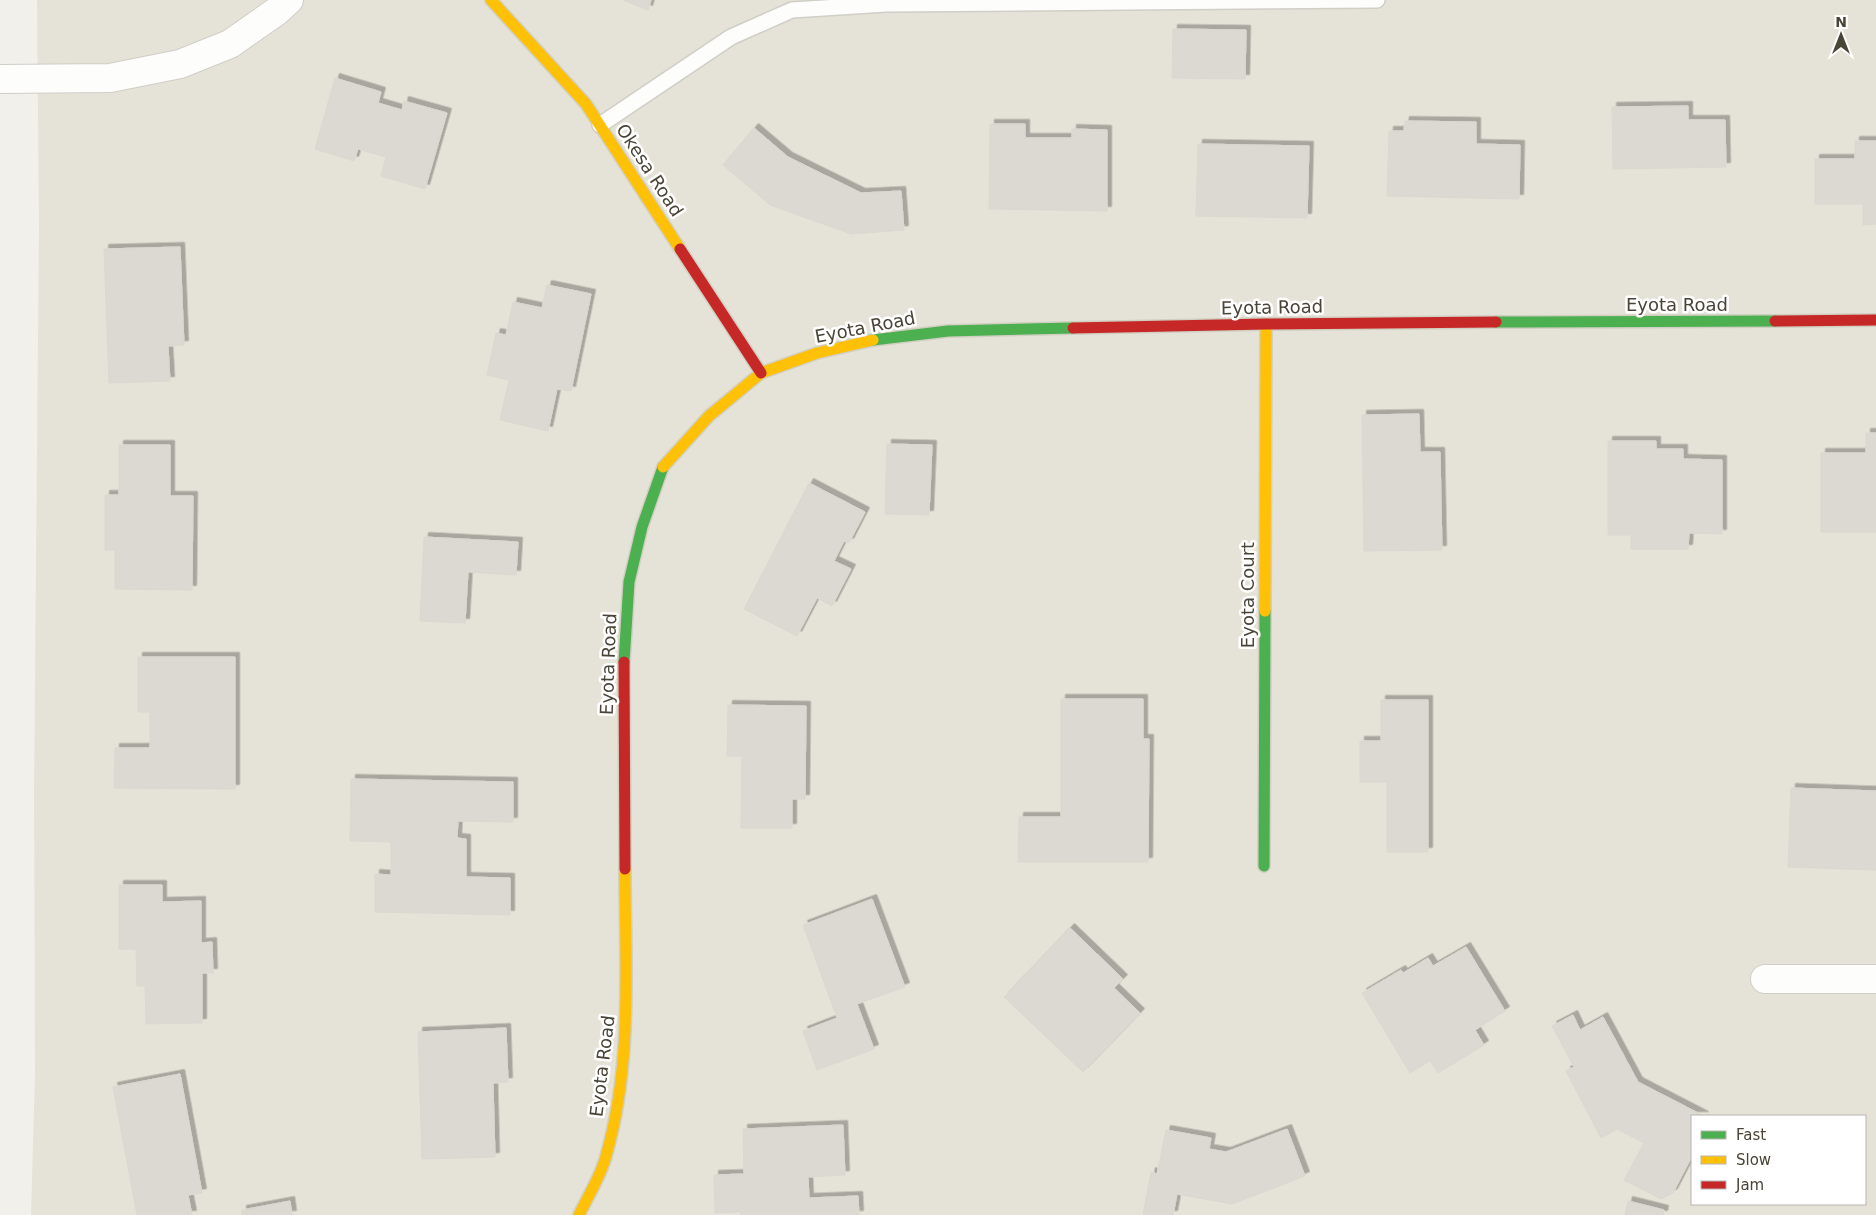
<svg xmlns="http://www.w3.org/2000/svg" width="1876" height="1215" font-family="'DejaVu Sans',sans-serif">
	<style>
		.residential { fill: #e5e3d7; fill-rule: evenodd }
		.building { fill: #dbd9d2; stroke: #dad8d0; filter: url(#shadow) }
		.lines { fill: none; stroke-linecap: round; stroke-linejoin: round }
		.lane-casing { stroke: #cfcec7; stroke-width: 18 }
		.street-casing { stroke: #cfcec7; stroke-width: 30 }
		.fast-casing { stroke: #d1cfc1; stroke-width: 14 }
		.slow-casing { stroke: #d1cfc1; stroke-width: 14 }
		.jam-casing { stroke: #d1cfc1; stroke-width: 14 }
		.lane { stroke: #fdfdfc; stroke-width: 15 }
		.street { stroke: #fdfdfc; stroke-width: 28 }
		.fast { stroke: #4caf50; stroke-width: 11 }
		.slow { stroke: #ffc107; stroke-width: 11 }
		.jam { stroke: #c62828; stroke-width: 11 }
		.labels { text-anchor: middle; dominant-baseline: central; stroke-width: 5; stroke-linejoin: round; paint-order: stroke }
		.street-label { font-size: 18px; fill: #484436; stroke: #fff }
	</style>
	<defs>
		<filter id="shadow"><feDropShadow dx="4.5" dy="-4.5" stdDeviation="0" flood-color="#0004"/></filter>
	</defs>
	<rect width="100%" height="100%" fill="#f1f0ea"/>
	<path class="residential" d="M37,0H1876V1215H31L35,1073L34,792L39,227ZM1692,1116H1865V1204H1692Z"/>
	<g class="building">
		<polygon points="623,0 651,0 648,10"/>
		<polygon points="1173,29 1246,30 1245,79 1172,78"/>
		<polygon points="335,78 381,92 378,103 402,110 404,101 447,113 425,189 381,176 386,157 358,149 354,161 315,149"/>
		<polygon points="1688,106 1688,120 1725,120 1726,167 1613,169 1612,107"/>
		<polygon points="1405,121 1476,122 1476,144 1520,145 1519,199 1387,196 1389,131 1404,131"/>
		<polygon points="990,124 1025,124 1025,138 1072,138 1072,129 1107,130 1107,211 989,209"/>
		<polygon points="754,128 788,157 861,193 901,191 904,230 851,234 770,205 723,165"/>
		<polygon points="1855,141 1876,141 1876,224 1863,225 1863,204 1815,204 1815,159 1855,159"/>
		<polygon points="1198,144 1309,146 1307,218 1196,216"/>
		<polygon points="180,247 184,345 168,346 170,381 109,383 104,249"/>
		<polygon points="547,285 591,294 571,391 557,389 548,431 500,420 509,380 487,375 496,333 506,335 513,302 542,308"/>
		<polygon points="1419,414 1420,452 1440,452 1442,550 1364,551 1362,415"/>
		<polygon points="1866,433 1876,433 1876,532 1821,532 1821,453 1866,453"/>
		<polygon points="1608,441 1656,441 1656,449 1683,449 1683,459 1722,460 1722,534 1689,533 1688,549 1631,549 1631,535 1608,535"/>
		<polygon points="887,444 932,445 929,515 885,514"/>
		<polygon points="119,445 170,445 170,496 193,496 192,590 115,589 115,550 105,550 105,495 119,495"/>
		<polygon points="809,483 865,512 849,543 844,541 834,561 851,569 832,606 817,598 797,636 744,609"/>
		<polygon points="424,537 518,542 516,575 468,572 465,623 420,621"/>
		<polygon points="138,657 235,657 235,789 114,788 115,748 150,748 150,712 138,712"/>
		<polygon points="1061,699 1143,699 1143,739 1149,739 1148,862 1018,862 1019,817 1061,817"/>
		<polygon points="1381,700 1428,700 1428,852 1387,852 1387,782 1360,782 1360,741 1381,741"/>
		<polygon points="728,705 806,706 805,799 792,799 792,828 741,828 742,756 727,756"/>
		<polygon points="351,779 513,782 513,822 458,821 457,838 466,839 466,877 510,878 510,915 375,912 375,874 391,875 391,842 350,841"/>
		<polygon points="1791,788 1876,791 1876,870 1788,867"/>
		<polygon points="119,885 162,885 162,902 201,901 201,943 212,942 213,973 202,973 202,1023 146,1024 145,986 137,986 136,949 119,949"/>
		<polygon points="872,899 905,987 857,1004 874,1049 817,1070 803,1031 837,1018 803,925"/>
		<polygon points="1070,928 1123,979 1114,988 1140,1013 1083,1072 1004,997"/>
		<polygon points="1466,947 1505,1011 1475,1030 1484,1045 1438,1073 1430,1061 1410,1073 1362,993 1401,970 1403,973 1428,958 1433,966"/>
		<polygon points="1573,1015 1580,1030 1603,1017 1638,1082 1704,1116 1692,1116 1692,1156 1673,1193 1661,1199 1624,1180 1644,1143 1617,1129 1601,1138 1566,1071 1574,1067 1552,1026"/>
		<polygon points="506,1028 508,1082 493,1083 495,1157 422,1159 418,1032"/>
		<polygon points="180,1074 202,1193 188,1195 192,1215 137,1215 113,1087"/>
		<polygon points="843,1125 845,1175 808,1177 809,1198 858,1196 859,1215 741,1215 741,1212 715,1213 714,1175 744,1174 743,1129"/>
		<polygon points="1287,1129 1305,1176 1232,1204 1177,1194 1173,1215 1143,1215 1151,1172 1157,1174 1166,1130 1211,1138 1209,1149 1226,1152"/>
		<polygon points="290,1201 292,1215 242,1215 242,1210"/>
		<polygon points="1628,1201 1664,1210 1663,1215 1625,1215"/>
	</g>
	<g class="lines">
		<defs>
			<polyline id="lane" points="600,125 731,37 792,10 886,4 1377,0"/>
			<g id="street">
				<polyline points="0,79 110,78 180,64 230,44 277,11 289,0"/>
				<polyline points="1765,979 1876,979"/>
			</g>
			<g id="fast">
				<polyline points="1496,322 1775,321"/>
				<polyline points="873,340 948,331 1073,328"/>
				<polyline points="624,662 629,582 642,527 663,467"/>
				<polyline points="1264,866 1265,611"/>
			</g>
			<g id="slow">
				<polyline points="491,0 586,104 680,249"/>
				<polyline points="663,467 709,416 761,373 817,353 873,340"/>
				<polyline points="1265,611 1266,324"/>
				<path d="M579,1215C588,1196 601,1176 606,1156C633,1063 625,965 625,869"/>
			</g>
			<g id="jam">
				<polyline points="680,249 761,373"/>
				<polyline points="1775,321 1876,320"/>
				<polyline points="1073,328 1266,324 1496,322"/>
				<polyline points="624,662 625,869"/>
			</g>
		</defs>
		<use href="#lane" class="lane-casing"/>
		<use href="#street" class="street-casing"/>
		<use href="#fast" class="fast-casing"/>
		<use href="#slow" class="slow-casing"/>
		<use href="#jam" class="jam-casing"/>
		<use href="#lane" class="lane"/>
		<use href="#street" class="street"/>
		<use href="#fast" class="fast"/>
		<use href="#slow" class="slow"/>
		<use href="#jam" class="jam"/>
	</g>
	<g class="labels">
		<g class="street-label">
			<text transform="translate(650 170) rotate(57)">Okesa Road</text>
			<text x="1677" y="304">Eyota Road</text>
			<text transform="translate(1272 307) rotate(-1)">Eyota Road</text>
			<text transform="translate(865 327) rotate(-11)">Eyota Road</text>
			<text transform="translate(1247 595) rotate(-90)">Eyota Court</text>
			<text transform="translate(608 664) rotate(-88)">Eyota Road</text>
			<text transform="translate(602 1066) rotate(-83)">Eyota Road</text>
		</g>
	</g>
	<rect x="1691" y="1115" width="175" height="90" fill="#ffffff" stroke="#b6b4af"/>
	<rect x="1701" y="1131" width="25" height="8" fill="#4caf50" stroke="#b6b4af"/>
	<text x="1736" y="1140" font-size="15" fill="#484436">Fast</text>
	<rect x="1701" y="1156" width="25" height="8" fill="#ffc107" stroke="#b6b4af"/>
	<text x="1736" y="1165" font-size="15" fill="#484436">Slow</text>
	<rect x="1701" y="1181" width="25" height="8" fill="#c62828" stroke="#b6b4af"/>
	<text x="1736" y="1190" font-size="15" fill="#484436">Jam</text>
	<g transform="translate(1841 35)" stroke="#ffffff" stroke-width="4" paint-order="stroke">
	<path d="M0-4L9 19L0 12L-9 19Z" fill="#484436"/>
	<text y="-8" font-size="14" font-weight="bold" text-anchor="middle" fill="#484436">N</text>
	</g>
</svg>
